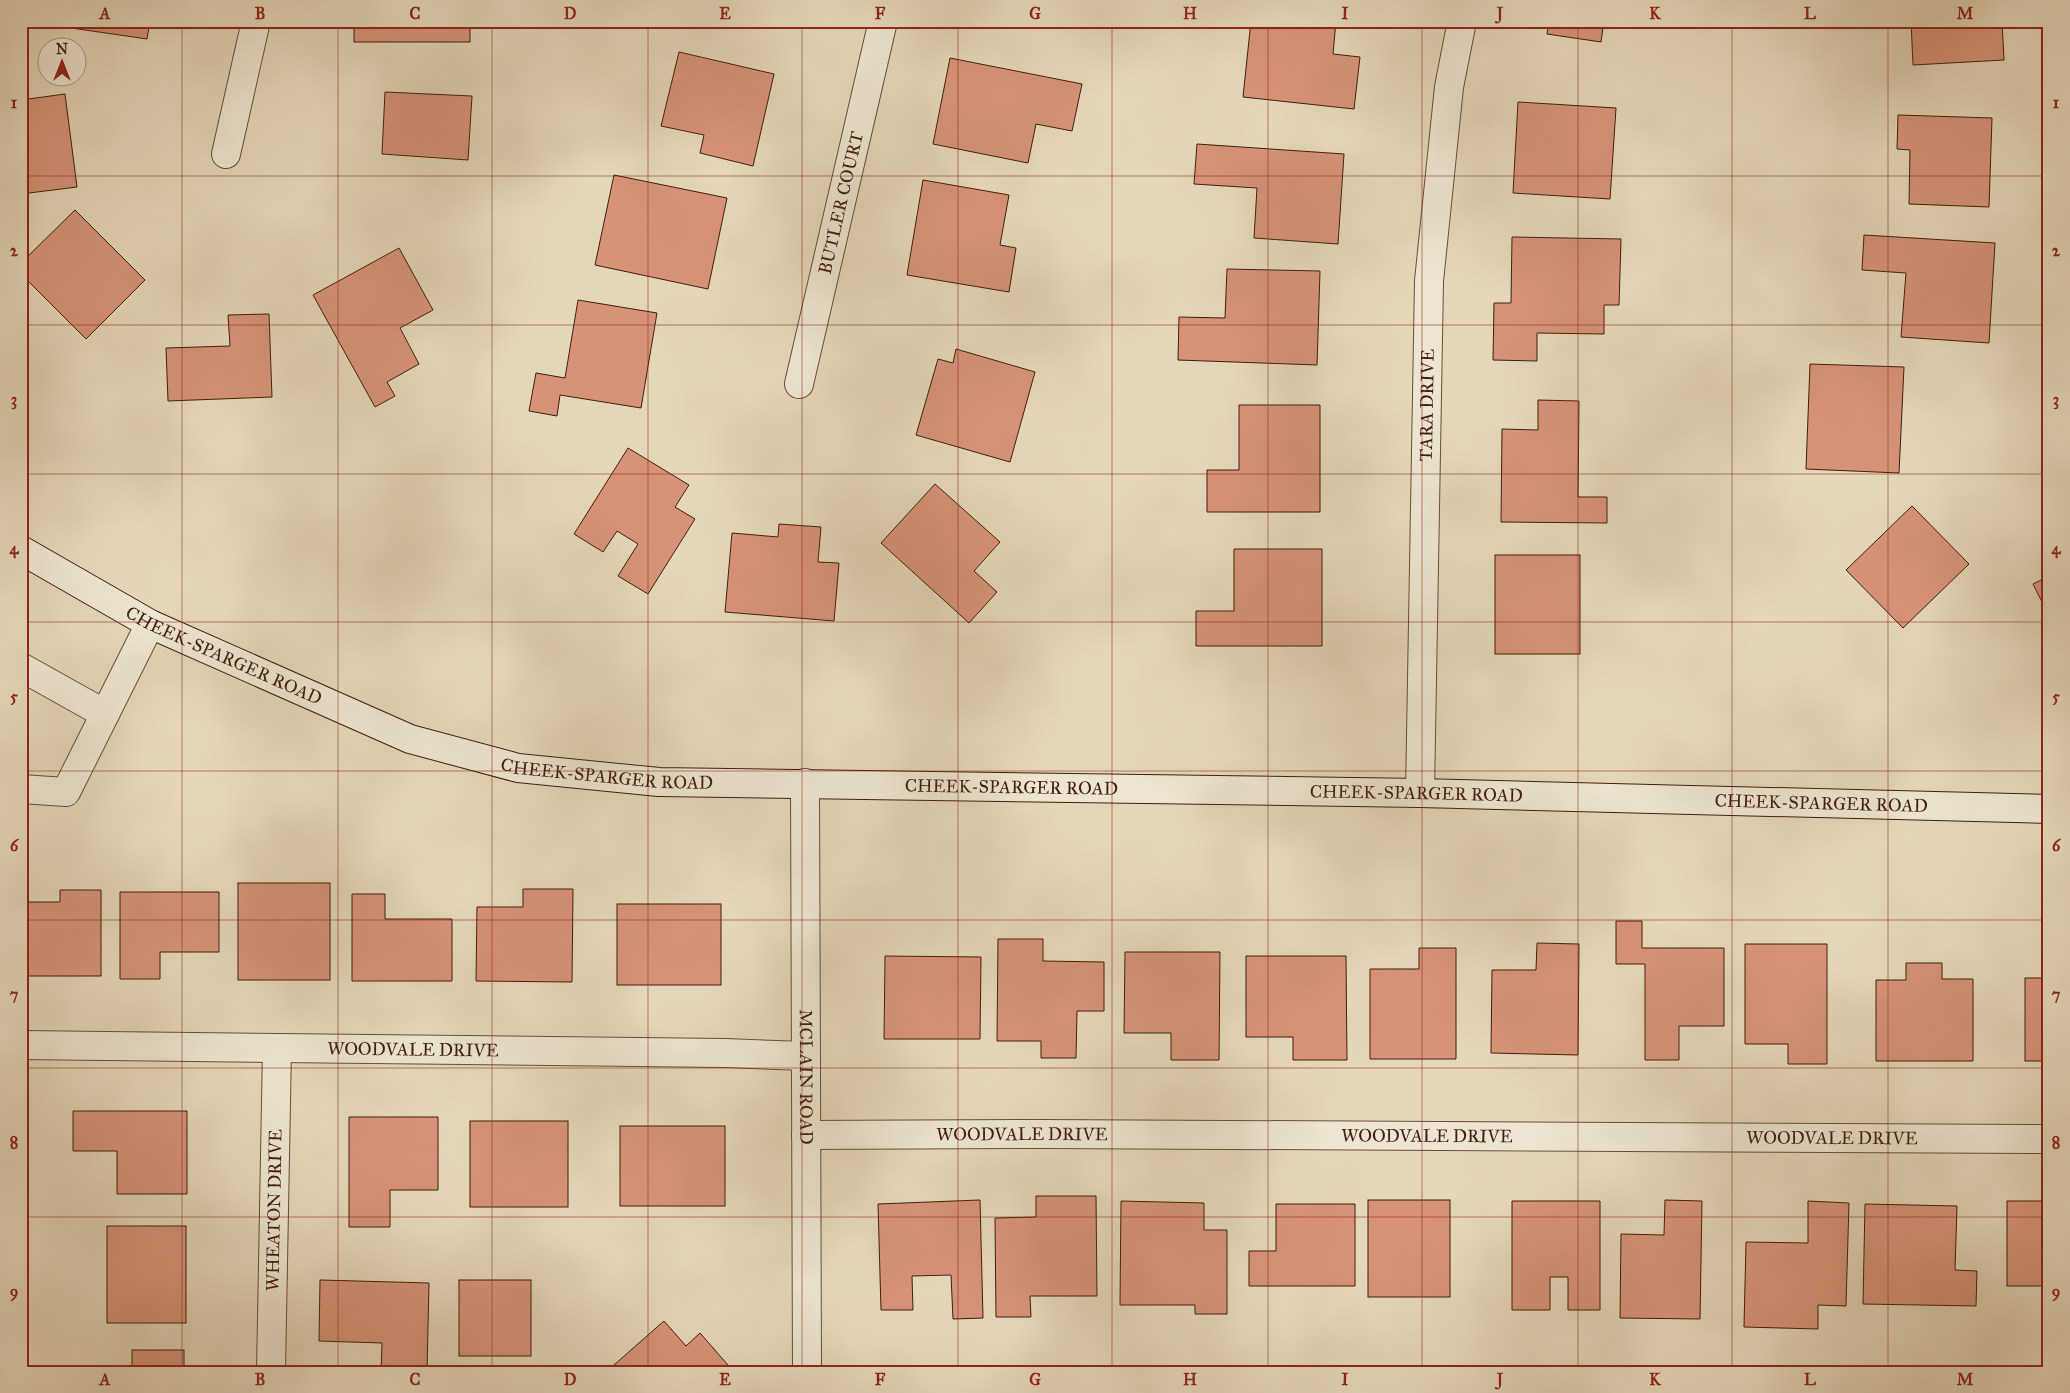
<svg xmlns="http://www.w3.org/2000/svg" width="2070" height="1393" font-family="'IM FELL Great Primer',serif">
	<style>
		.building { fill: #d79378; stroke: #401d0e }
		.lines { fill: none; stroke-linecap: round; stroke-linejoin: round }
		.street-casing { stroke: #694c38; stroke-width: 30 }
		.secondary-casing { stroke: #401d0e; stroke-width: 30 }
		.street { stroke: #ede5d1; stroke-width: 28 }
		.secondary { stroke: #ede5d1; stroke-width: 28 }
		.grid { fill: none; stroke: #8f2418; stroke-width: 1; stroke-opacity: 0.55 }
		.labels { text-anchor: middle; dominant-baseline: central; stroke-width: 5; stroke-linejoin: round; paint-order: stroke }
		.street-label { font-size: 18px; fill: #401d0e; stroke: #ede5d1 }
		.neatline { fill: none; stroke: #8f2418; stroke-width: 2 }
		.grid-label { font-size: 16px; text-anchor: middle; font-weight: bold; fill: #8f2418 }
	</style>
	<rect width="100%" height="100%" fill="#e4d7b8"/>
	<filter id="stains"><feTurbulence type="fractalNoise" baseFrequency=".004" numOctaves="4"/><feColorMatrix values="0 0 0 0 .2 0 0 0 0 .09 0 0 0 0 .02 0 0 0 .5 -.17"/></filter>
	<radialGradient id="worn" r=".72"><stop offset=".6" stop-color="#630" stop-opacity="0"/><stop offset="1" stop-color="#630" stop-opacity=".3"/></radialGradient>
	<g class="building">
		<polygon points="37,21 150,21 147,39 37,23"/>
		<rect x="354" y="21" width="116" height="21"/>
		<polygon points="767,21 787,21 786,26"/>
		<polygon points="1251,21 1336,21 1333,54 1360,57 1354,109 1243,97"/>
		<polygon points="1549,21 1604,21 1601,42 1547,34"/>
		<polygon points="1911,21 2002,21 2004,60 1913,65"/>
		<polygon points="679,52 774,74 753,166 700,153 704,135 661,126"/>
		<polygon points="950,58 1082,84 1072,131 1036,124 1028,163 933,144"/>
		<polygon points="385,92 472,96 468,160 382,154"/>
		<polygon points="65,94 77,187 21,194 21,100"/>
		<polygon points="1518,102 1616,108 1610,199 1513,193"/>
		<polygon points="1898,115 1992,118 1989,207 1909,204 1910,150 1897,149"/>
		<polygon points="1197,144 1344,154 1338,244 1254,238 1257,188 1194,184"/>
		<polygon points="614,175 727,198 708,289 595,265"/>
		<polygon points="923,180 1009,195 1000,245 1016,248 1009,292 907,275"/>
		<polygon points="75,210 145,280 86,339 21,274 21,263"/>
		<polygon points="1864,235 1995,243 1989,343 1901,337 1906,273 1862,270"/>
		<polygon points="1512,237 1621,239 1619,305 1604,305 1604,334 1537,333 1537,361 1493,360 1494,303 1511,303"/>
		<polygon points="399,248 433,310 400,328 419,364 387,382 395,396 375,407 313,295"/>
		<polygon points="1227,269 1320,271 1317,365 1178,360 1179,317 1225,318"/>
		<polygon points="578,300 657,313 641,408 560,395 557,416 529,411 536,373 565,378"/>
		<polygon points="269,314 272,397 168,401 166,348 230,346 228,315"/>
		<polygon points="956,349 1035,372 1010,462 916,435 938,359 953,363"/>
		<polygon points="1810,364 1904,367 1899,473 1806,469"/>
		<polygon points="1538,400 1579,401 1578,497 1607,497 1607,523 1501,522 1502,429 1538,430"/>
		<polygon points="1239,405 1320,405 1320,512 1207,512 1207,470 1239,470"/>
		<polygon points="628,448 689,485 675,507 695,519 648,594 618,576 638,544 617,531 603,552 574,534"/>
		<polygon points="935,484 1000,542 974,571 997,592 969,623 881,543"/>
		<polygon points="1912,506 1969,564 1903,628 1846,570"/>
		<polygon points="779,524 821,527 818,562 839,563 834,621 725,612 732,533 778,537"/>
		<polygon points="1234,549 1322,549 1322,646 1196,646 1196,611 1234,611"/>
		<rect x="1495" y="555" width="85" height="99"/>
		<polygon points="2049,576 2049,616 2033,584"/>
		<rect x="238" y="883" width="92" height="97"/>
		<polygon points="523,889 573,889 572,982 476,981 477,907 523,907"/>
		<polygon points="60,890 101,890 101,976 21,976 21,902 60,902"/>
		<polygon points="120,892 219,892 219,952 160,952 160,979 120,979"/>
		<polygon points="352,894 385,894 385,919 452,919 452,981 352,981"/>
		<rect x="617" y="904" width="104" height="81"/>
		<polygon points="1616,921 1642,921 1642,948 1724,948 1724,1026 1679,1026 1679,1060 1645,1060 1645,964 1616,964"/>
		<polygon points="998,939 1043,939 1043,961 1104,962 1104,1011 1077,1011 1076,1058 1041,1058 1041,1041 997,1041"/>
		<polygon points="1537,943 1579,944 1578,1055 1491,1053 1492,970 1536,970"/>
		<polygon points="1745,944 1827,944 1827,1064 1788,1064 1788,1044 1745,1044"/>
		<polygon points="1419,948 1456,948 1456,1059 1370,1059 1370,969 1419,969"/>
		<polygon points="1125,952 1220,952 1219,1060 1171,1060 1171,1033 1124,1033"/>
		<polygon points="885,956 981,957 980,1039 884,1039"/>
		<polygon points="1246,956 1346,956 1347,1060 1293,1060 1293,1037 1246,1037"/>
		<polygon points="1906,963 1942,963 1942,979 1973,979 1973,1061 1876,1061 1876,980 1906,980"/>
		<rect x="2025" y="978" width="24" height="83"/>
		<polygon points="73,1111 187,1111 187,1194 117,1194 117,1151 73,1151"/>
		<polygon points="349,1117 438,1117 438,1190 390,1190 390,1227 349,1227"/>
		<rect x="470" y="1121" width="98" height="86"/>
		<rect x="620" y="1126" width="105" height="80"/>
		<polygon points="1036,1196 1096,1196 1097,1296 1030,1296 1031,1317 996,1317 995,1218 1036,1217"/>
		<polygon points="980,1200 983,1318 953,1319 951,1275 912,1276 913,1310 881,1310 878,1204"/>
		<rect x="1368" y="1200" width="82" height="97"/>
		<polygon points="1665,1200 1702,1201 1700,1319 1620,1318 1621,1234 1664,1235"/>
		<polygon points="1121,1201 1204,1203 1204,1230 1227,1230 1227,1314 1195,1314 1195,1305 1120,1305"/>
		<polygon points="1512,1201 1600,1201 1600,1310 1568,1310 1568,1277 1550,1277 1550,1310 1512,1310"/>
		<polygon points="1808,1201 1849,1203 1846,1306 1818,1305 1818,1329 1744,1327 1746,1242 1808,1243"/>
		<rect x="2007" y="1201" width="42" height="85"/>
		<polygon points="1276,1204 1355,1204 1355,1286 1249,1286 1249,1251 1276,1251"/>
		<polygon points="1865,1204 1957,1206 1955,1270 1977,1271 1976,1306 1863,1304"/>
		<rect x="107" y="1226" width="79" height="97"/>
		<polygon points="320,1280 429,1283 427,1372 381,1372 382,1343 319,1341"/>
		<rect x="459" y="1280" width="72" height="76"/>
		<polygon points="664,1321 686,1346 700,1333 734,1372 606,1372"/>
		<rect x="132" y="1350" width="52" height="22"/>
	</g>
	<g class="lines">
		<defs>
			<g id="street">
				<polyline points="226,154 256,21"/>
				<path id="s1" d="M799,384L883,21"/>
				<polyline points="21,667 105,714"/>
				<path id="s2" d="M805,783L807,1372"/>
				<polyline points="21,789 66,792 150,624"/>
				<path id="s3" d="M1420,793L1429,281L1449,87L1462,21"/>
				<path id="s4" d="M21,1045L725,1053L805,1056"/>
				<path id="s5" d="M806,1135L1044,1134L2049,1139"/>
				<path id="s6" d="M271,1372L277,1048"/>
			</g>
			<g id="secondary">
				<path id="s7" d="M21,550L150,624L410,739L518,768L659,782L1420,793L2049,809"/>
			</g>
		</defs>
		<use href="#street" class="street-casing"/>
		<use href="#secondary" class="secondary-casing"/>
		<use href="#street" class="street"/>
		<use href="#secondary" class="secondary"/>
	</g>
	<path class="grid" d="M182,21V1372M338,21V1372M492,21V1372M648,21V1372M802,21V1372M958,21V1372M1112,21V1372M1268,21V1372M1422,21V1372M1578,21V1372M1732,21V1372M1888,21V1372M21,176H2049M21,325H2049M21,474H2049M21,622H2049M21,771H2049M21,920H2049M21,1068H2049M21,1217H2049"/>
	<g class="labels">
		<g class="street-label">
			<text stroke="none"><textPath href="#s1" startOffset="186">BUTLER COURT</textPath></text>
			<text stroke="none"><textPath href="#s3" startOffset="388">TARA DRIVE</textPath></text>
			<text stroke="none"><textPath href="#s7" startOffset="229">CHEEK-SPARGER ROAD</textPath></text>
			<text stroke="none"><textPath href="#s7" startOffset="634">CHEEK-SPARGER ROAD</textPath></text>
			<text stroke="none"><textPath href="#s7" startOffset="1039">CHEEK-SPARGER ROAD</textPath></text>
			<text stroke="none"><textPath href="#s7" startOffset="1444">CHEEK-SPARGER ROAD</textPath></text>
			<text stroke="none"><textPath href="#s7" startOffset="1849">CHEEK-SPARGER ROAD</textPath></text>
			<text stroke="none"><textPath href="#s4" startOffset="392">WOODVALE DRIVE</textPath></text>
			<text stroke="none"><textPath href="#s2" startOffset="294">MCLAIN ROAD</textPath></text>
			<text stroke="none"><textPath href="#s5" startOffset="216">WOODVALE DRIVE</textPath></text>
			<text stroke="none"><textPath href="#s5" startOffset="621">WOODVALE DRIVE</textPath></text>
			<text stroke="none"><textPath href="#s5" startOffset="1026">WOODVALE DRIVE</textPath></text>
			<text stroke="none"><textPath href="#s6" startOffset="162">WHEATON DRIVE</textPath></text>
		</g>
	</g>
	<rect width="2070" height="1393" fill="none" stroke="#e4d7b8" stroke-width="55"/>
	<g transform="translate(62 62)"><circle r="24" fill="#ede5d1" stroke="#a89583"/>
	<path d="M0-4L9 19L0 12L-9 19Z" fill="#8f2418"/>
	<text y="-8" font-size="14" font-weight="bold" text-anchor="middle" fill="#401d0e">N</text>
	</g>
	<rect x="28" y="28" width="2014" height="1338" class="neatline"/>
	<g class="grid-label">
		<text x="105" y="19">A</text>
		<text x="260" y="19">B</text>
		<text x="415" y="19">C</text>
		<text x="570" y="19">D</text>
		<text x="725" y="19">E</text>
		<text x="880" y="19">F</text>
		<text x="1035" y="19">G</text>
		<text x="1190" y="19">H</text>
		<text x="1345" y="19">I</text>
		<text x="1500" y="19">J</text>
		<text x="1655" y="19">K</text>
		<text x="1810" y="19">L</text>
		<text x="1965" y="19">M</text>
		<text x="14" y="108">1</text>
		<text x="2056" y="108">1</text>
		<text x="14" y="256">2</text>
		<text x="2056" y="256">2</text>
		<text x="14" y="405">3</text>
		<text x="2056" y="405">3</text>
		<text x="14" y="554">4</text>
		<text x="2056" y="554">4</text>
		<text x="14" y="702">5</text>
		<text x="2056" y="702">5</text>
		<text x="14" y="851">6</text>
		<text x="2056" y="851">6</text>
		<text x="14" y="1000">7</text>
		<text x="2056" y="1000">7</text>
		<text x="14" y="1148">8</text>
		<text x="2056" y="1148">8</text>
		<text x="14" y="1297">9</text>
		<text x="2056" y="1297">9</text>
		<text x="105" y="1385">A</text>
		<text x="260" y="1385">B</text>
		<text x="415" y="1385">C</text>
		<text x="570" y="1385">D</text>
		<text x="725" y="1385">E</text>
		<text x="880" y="1385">F</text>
		<text x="1035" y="1385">G</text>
		<text x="1190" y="1385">H</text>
		<text x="1345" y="1385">I</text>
		<text x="1500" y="1385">J</text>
		<text x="1655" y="1385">K</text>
		<text x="1810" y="1385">L</text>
		<text x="1965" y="1385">M</text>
	</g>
	<rect width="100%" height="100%" filter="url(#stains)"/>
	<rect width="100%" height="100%" fill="url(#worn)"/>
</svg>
